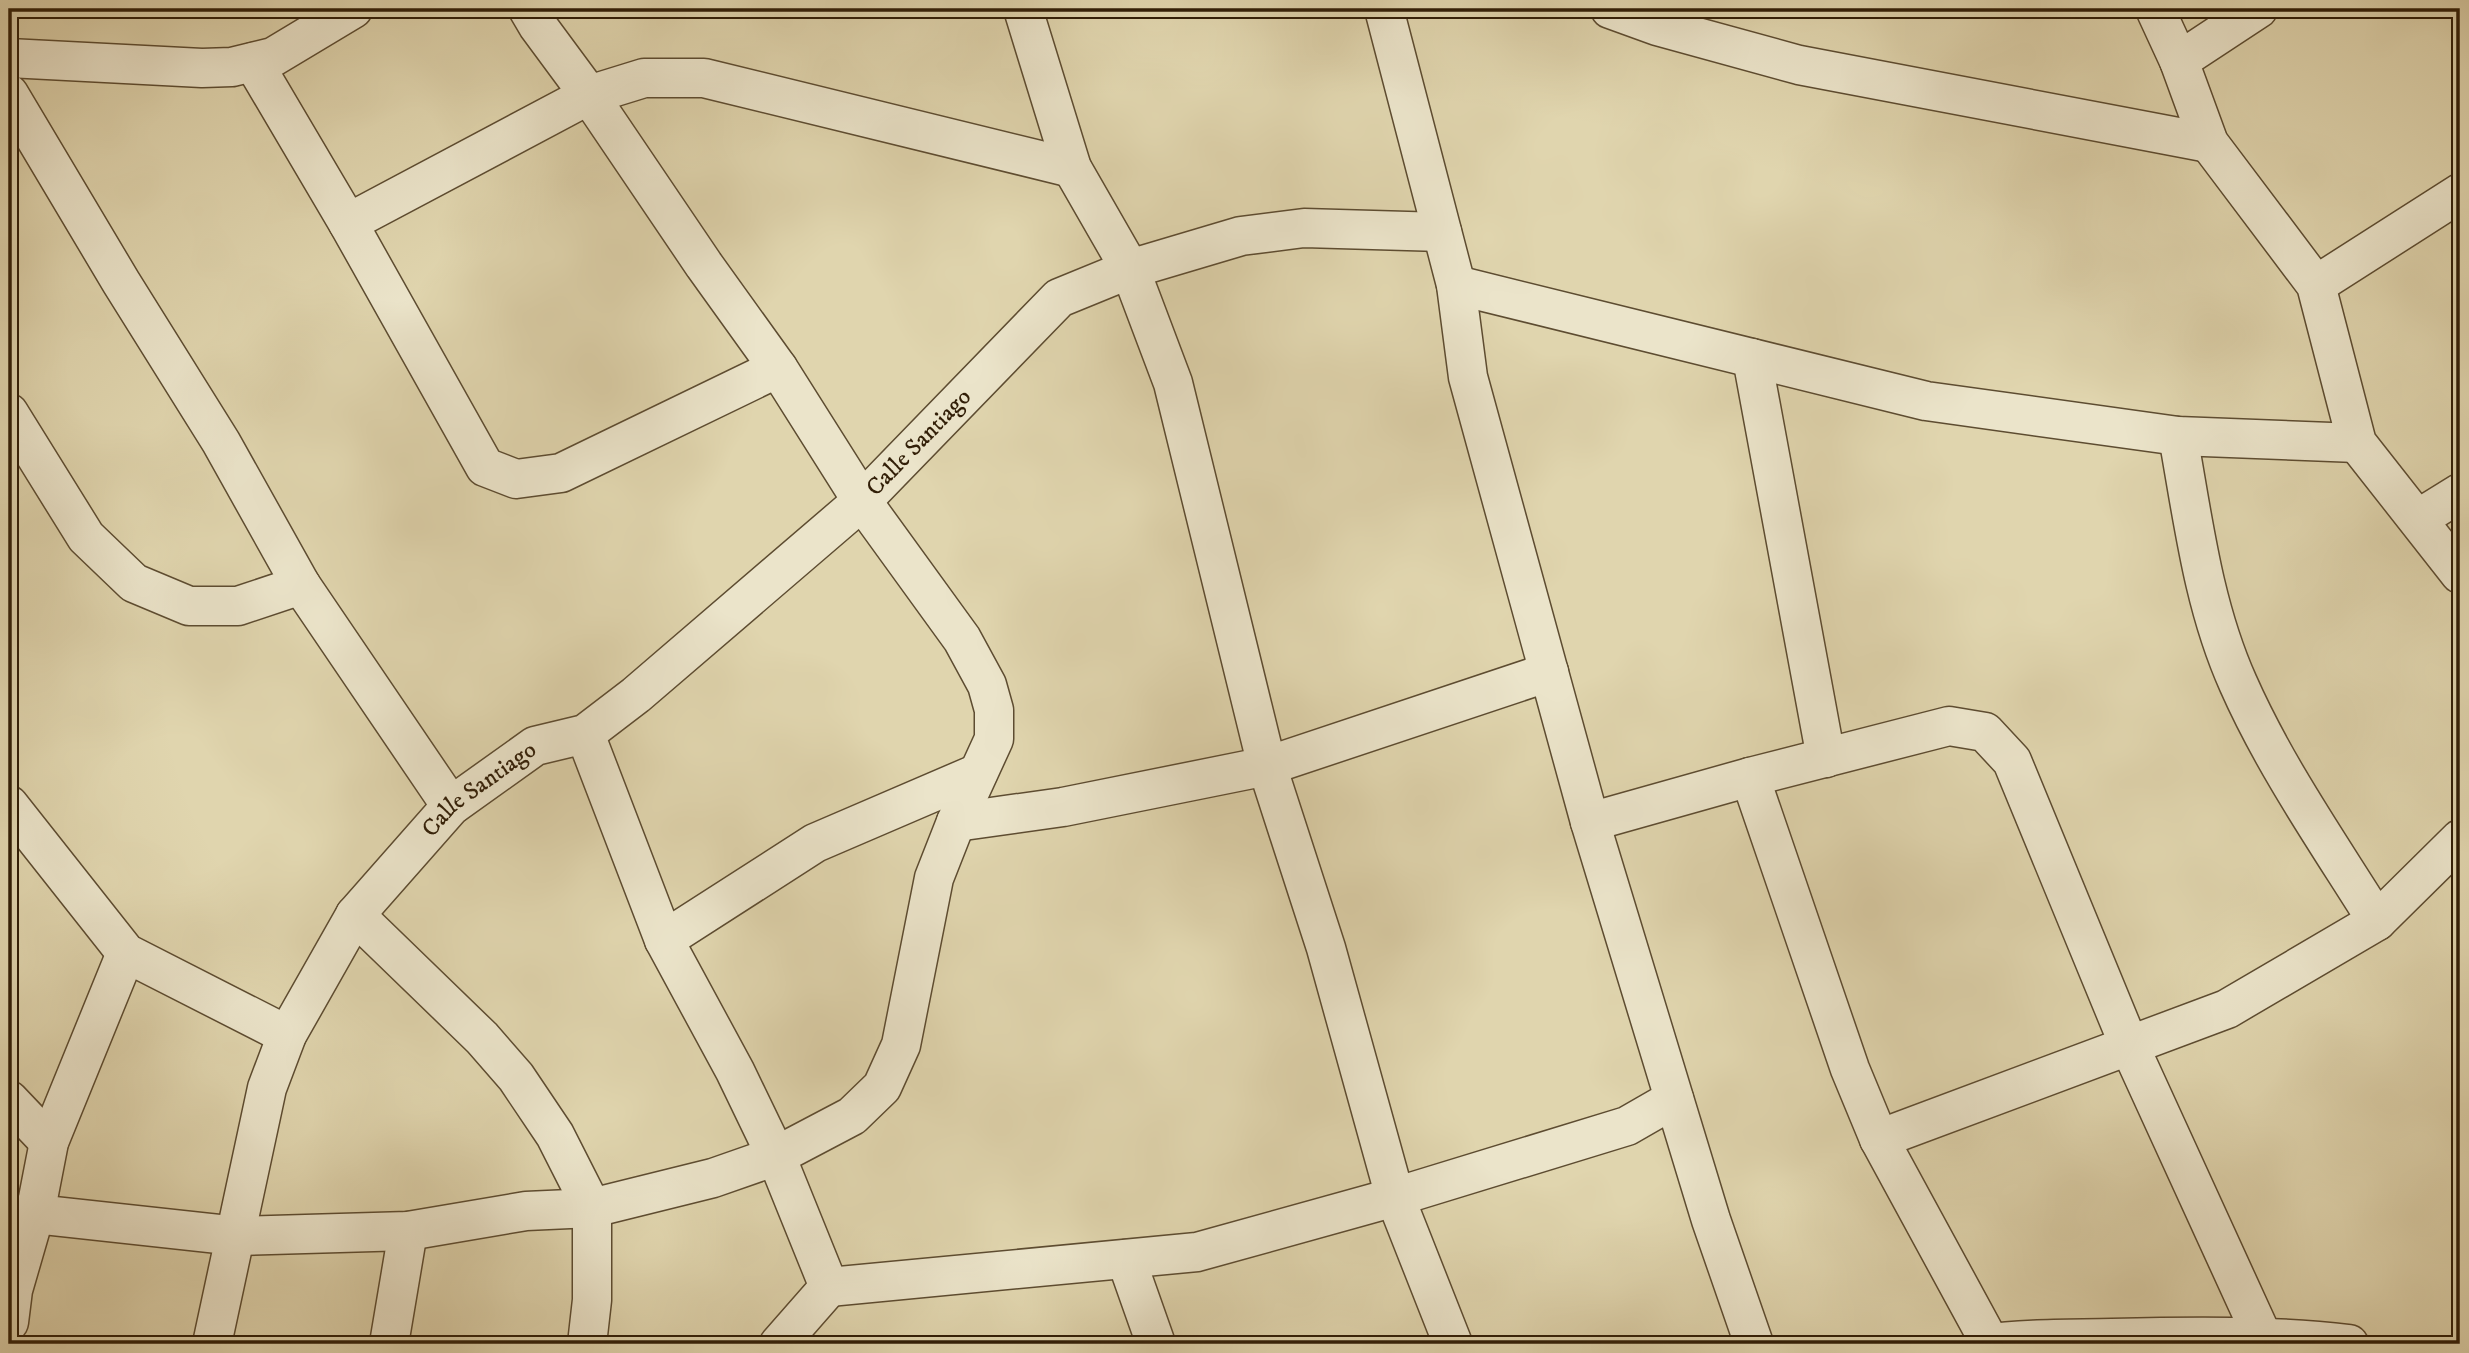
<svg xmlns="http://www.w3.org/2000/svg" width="2469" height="1353" font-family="'IM FELL DW Pica',serif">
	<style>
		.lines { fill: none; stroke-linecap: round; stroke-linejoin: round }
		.minor-casing { stroke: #5d4c31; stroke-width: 41 }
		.minor { stroke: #ebe4ca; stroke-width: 38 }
		.labels { text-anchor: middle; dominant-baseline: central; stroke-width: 5; stroke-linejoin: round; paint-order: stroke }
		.street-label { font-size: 24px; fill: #311e07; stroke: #ebe4ca }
	</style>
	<rect width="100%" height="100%" fill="#e0d5ae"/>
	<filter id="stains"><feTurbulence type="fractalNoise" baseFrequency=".00286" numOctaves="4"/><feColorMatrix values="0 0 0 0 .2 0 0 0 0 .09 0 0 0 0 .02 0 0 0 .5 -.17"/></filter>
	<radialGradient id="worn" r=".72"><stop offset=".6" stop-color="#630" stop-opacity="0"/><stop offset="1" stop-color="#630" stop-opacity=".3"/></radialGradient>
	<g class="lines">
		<defs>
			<g id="minor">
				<polyline points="1023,9 1072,168 1130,269 1173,383 1267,766 1326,948 1395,1197 1453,1344"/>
				<polyline points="1384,9 1456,285 1468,377 1590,822 1711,1220 1754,1344"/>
				<polyline points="1610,9 1657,26 1799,65 2209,143"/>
				<polyline points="2155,9 2179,61 2209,143 2316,285 2357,443 2460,574"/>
				<polyline points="9,58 202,68 232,67 273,57 353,9"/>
				<polyline points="2179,61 2258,9"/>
				<polyline points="253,62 348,223 485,467 516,479 561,473 778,368"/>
				<polyline points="9,94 121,282 221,442 301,585 451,806"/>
				<polyline points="348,223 589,95 644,78 704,78 1072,168"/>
				<polyline points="1456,285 1926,401 2178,436 2357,443"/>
				<polyline points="2316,285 2460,193"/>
				<polyline points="1752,358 1826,758"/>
				<polyline points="9,413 86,537 134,583 189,606 238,606 301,585"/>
				<path d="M2178,436C2193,519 2203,605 2238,683C2275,767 2329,844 2377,921"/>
				<polyline points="2418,519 2460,493"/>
				<polyline points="585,734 664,940 735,1071 776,1156 829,1287 779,1344"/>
				<polyline points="1750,777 1850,1069 1879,1139 1990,1343"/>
				<polyline points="9,805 126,953 287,1035"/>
				<polyline points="956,822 1063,807 1267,766 1549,672"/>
				<polyline points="1590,822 1750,777 1949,726 1985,732 2012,761 2129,1045 2263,1338"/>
				<polyline points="355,915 482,1038 516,1077 555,1135 592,1208 592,1300 587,1344"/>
				<polyline points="664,940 815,843 978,773"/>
				<polyline points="9,1100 49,1142"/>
				<polyline points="1879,1139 2227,1009 2377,921 2460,839"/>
				<polyline points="9,1215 35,1214 237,1236 408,1231 526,1211 592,1208 713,1178 776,1156 852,1116 882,1087 901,1045 934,878 956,822 994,739 994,710 987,685 962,639 862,501 778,368 704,265 589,95 538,26 528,9"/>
				<polyline points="1126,1259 1156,1344"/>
				<polyline points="829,1287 1197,1252 1395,1197 1627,1126 1674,1099"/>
				<polyline points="9,1322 13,1290 35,1214 49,1142 126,953"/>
				<path id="s1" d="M212,1344L267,1088L287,1035L355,915L451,806L535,746L585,734L636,695L862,501L1059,298L1130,269L1241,236L1304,228L1442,232"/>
				<polyline points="389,1344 408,1231"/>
				<path d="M1983,1344C2026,1338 2069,1339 2112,1338C2191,1336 2271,1335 2349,1344"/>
			</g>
		</defs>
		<use href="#minor" class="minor-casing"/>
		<use href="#minor" class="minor"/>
	</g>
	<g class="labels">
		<g class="street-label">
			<text stroke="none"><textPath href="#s1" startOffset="1200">Calle Santiago</textPath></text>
			<text stroke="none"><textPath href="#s1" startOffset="634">Calle Santiago</textPath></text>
		</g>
	</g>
	<rect width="2469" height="1353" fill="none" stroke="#e0d5ae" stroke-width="35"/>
	<rect x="10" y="10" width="2448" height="1332" fill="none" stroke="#311e07" stroke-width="3.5"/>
	<rect x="18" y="18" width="2434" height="1318" fill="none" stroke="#311e07" stroke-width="2"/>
	<rect width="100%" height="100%" filter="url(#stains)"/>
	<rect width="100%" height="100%" fill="url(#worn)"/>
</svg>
